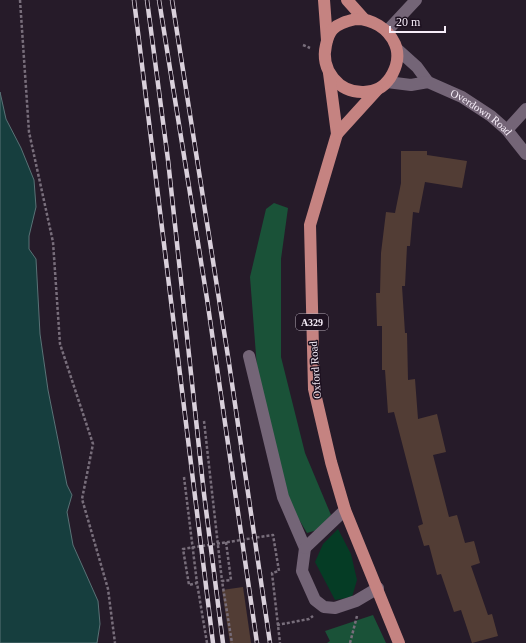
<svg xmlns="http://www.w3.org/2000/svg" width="526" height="643" font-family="Georgia,serif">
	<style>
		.green { fill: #053c25 }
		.forest { fill: #1a5238 }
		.water { fill: #163e3e; stroke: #597276 }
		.building { fill: #523d35 }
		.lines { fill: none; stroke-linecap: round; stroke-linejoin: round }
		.path { stroke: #786e7b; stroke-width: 2.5; stroke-dasharray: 3 2; stroke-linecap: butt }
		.minor { stroke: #746577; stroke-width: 12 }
		.major { stroke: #c58381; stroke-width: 12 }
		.rail-casing { stroke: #d9d0db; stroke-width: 4.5 }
		.rail { stroke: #1d1120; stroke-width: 3; stroke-dasharray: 9; stroke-linecap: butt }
		.labels { text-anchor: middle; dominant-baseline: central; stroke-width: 3; stroke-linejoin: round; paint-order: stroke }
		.shield { fill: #1d1120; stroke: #b5abb7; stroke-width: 1 }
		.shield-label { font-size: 10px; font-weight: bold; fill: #f6edf8 }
		.street-label { font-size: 11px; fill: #f6edf8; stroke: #1d1120 }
	</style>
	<rect width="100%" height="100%" fill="#261b29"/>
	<polygon class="green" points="338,529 351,554 357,580 352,597 335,600 315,562 323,544"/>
	<g class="forest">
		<polygon points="274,203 288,208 281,259 281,357 305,453 331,515 317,530 307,533 288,501 257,368 250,277 266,209"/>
		<polygon points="373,615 386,643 327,643 330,641 325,631"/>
	</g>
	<polygon class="water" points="0,92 6,119 21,148 34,180 36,207 29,236 29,249 36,259 40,334 48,390 67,485 72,495 67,512 73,545 98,601 100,624 97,643 0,643"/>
	<g class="building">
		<polygon points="401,151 427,151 427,155 467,161 462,188 425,182 419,213 413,212 410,246 407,246 405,286 402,286 405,333 407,333 408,380 415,379 418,419 437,414 446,452 433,455 449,517 457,515 465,543 474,541 480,563 471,566 488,615 492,614 498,636 472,643 461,610 454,612 441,574 437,575 429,545 424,546 418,526 423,524 394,412 388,413 385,370 382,370 382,326 377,326 376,293 380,293 381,253 386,212 395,213 401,183"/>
		<polygon points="243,587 251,643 230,643 222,590"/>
	</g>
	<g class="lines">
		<g class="path">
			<polyline points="20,0 29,132 53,242 60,344 93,444 82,499 108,589 115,643"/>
			<polyline points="303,45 310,48"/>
			<polyline points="204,421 222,581"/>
			<polyline points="184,477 197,583"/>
			<polyline points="226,542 231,580 222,581 232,643"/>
			<polyline points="277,625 309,619 313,616"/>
			<polyline points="207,643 197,583 189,585 183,549 273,535 279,571 272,573 280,643"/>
			<polyline points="350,643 357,616"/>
		</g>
		<g class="minor">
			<polyline points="387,31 416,0"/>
			<polyline points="397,49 417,67 428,82"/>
			<path id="s1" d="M387,82L411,85L428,82L462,97L491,116L507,130L526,154"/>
			<polyline points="507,130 526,109"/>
			<polyline points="249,356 283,497 305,548 302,571 315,600 324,607 335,608 356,601 378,588"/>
			<polyline points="305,548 345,510"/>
		</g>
		<g class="major">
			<polyline points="324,0 327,40"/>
			<polyline points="347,0 364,19"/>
			<path d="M356,19C372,19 388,28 395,44C400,56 397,67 390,78C383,88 376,91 364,92C339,93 320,70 326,45C327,40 329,33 333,29C339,23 348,21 356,19Z"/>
			<polyline points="329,73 337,134 310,225 314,389 331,462 345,510 399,643"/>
			<polyline points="337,134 377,90"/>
		</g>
		<defs>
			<g id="rail">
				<polyline points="134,0 213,643"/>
				<polyline points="147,0 168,160 204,494 223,643"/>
				<polyline points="159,0 207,299 257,643"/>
				<polyline points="172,0 229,363 270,643"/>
			</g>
		</defs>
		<use href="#rail" class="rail-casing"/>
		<use href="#rail" class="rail"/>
	</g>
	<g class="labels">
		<rect class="shield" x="296" y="314" width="32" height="16" rx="3"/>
		<g class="shield-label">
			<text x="312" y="322">A329</text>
		</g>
		<g class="street-label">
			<text stroke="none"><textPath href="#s1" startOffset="103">Overdown Road</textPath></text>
			<text transform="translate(315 370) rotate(-94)">Oxford Road</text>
		</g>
	</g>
	<path d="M390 26v6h55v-6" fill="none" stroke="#f6edf8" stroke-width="2"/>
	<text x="396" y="26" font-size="12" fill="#f6edf8" stroke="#1d1120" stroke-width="3" paint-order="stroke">20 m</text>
</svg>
